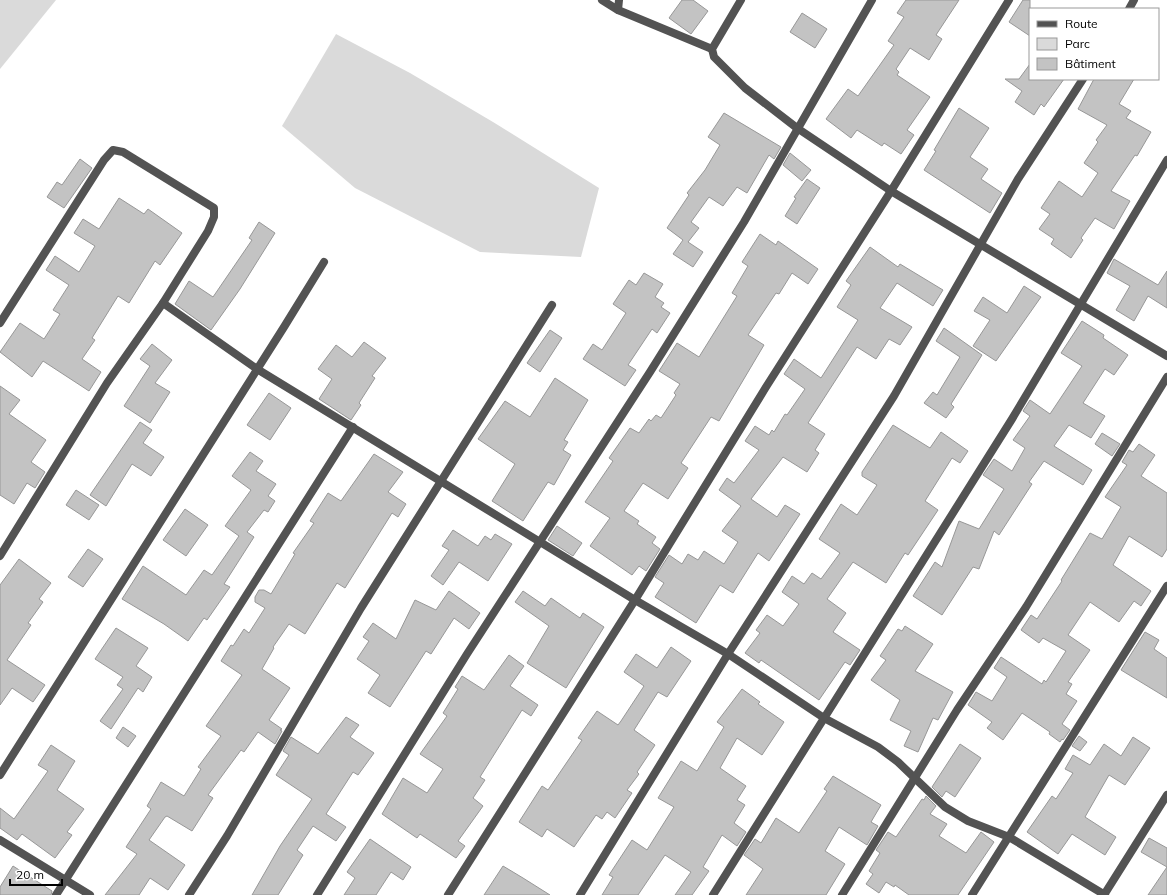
<svg xmlns="http://www.w3.org/2000/svg" width="1167" height="895" font-family="Mulish,sans-serif">
	<style>
		.green { fill: #dadada }
		.building { fill: #c3c3c3; stroke: #979797 }
		.lines { fill: none; stroke-linecap: round; stroke-linejoin: round }
		.street { stroke: #535353; stroke-width: 8 }
	</style>
	<rect width="100%" height="100%" fill="#fff"/>
	<g class="green">
		<polygon points="0,0 56,0 0,69"/>
		<polygon points="336,34 410,73 493,122 599,188 581,257 480,252 355,188 282,126"/>
	</g>
	<g class="building">
		<polygon points="682,0 693,0 708,11 691,34 669,18"/>
		<polygon points="906,0 959,0 936,35 942,39 929,60 910,48 896,69 899,72 897,75 930,97 907,130 914,135 901,154 884,143 882,146 857,130 851,138 826,119 848,89 858,96 894,45 888,41 904,17 897,13"/>
		<polygon points="1023,0 1030,0 1030,36 1009,22"/>
		<polygon points="802,13 827,29 815,48 790,32"/>
		<polygon points="1030,64 1030,79 1064,79 1044,107 1041,104 1034,115 1015,102 1022,91 1005,79 1019,79"/>
		<polygon points="1094,79 1134,79 1119,104 1131,111 1126,118 1151,132 1137,156 1135,155 1111,191 1130,201 1114,229 1095,218 1081,238 1083,240 1071,258 1051,244 1054,239 1039,229 1050,214 1041,208 1059,181 1082,197 1098,173 1084,163 1098,142 1096,140 1107,125 1078,109"/>
		<polygon points="959,108 989,128 970,157 988,169 981,179 1002,193 990,213 924,170 936,151 934,150"/>
		<polygon points="724,113 781,147 774,159 769,155 747,193 737,187 723,206 709,197 691,222 699,228 688,242 703,252 693,267 673,254 683,240 667,228 689,195 687,193 705,170 720,145 708,137"/>
		<polygon points="790,153 811,170 802,181 783,165"/>
		<polygon points="80,159 92,168 64,208 47,197 57,182 62,185"/>
		<polygon points="807,179 820,188 797,224 785,216 796,198 794,197"/>
		<polygon points="119,198 144,214 148,209 182,233 160,265 155,261 129,303 118,296 92,338 95,340 82,359 101,372 89,391 43,361 32,377 0,352 20,323 44,339 60,314 53,310 69,285 46,270 55,256 79,272 95,246 74,233 83,219 99,229"/>
		<polygon points="259,222 275,233 240,289 211,330 175,304 189,281 213,297 252,240 249,238"/>
		<polygon points="760,234 776,245 778,241 818,269 808,284 792,273 779,294 776,293 748,335 764,345 719,421 711,417 681,463 688,468 668,499 643,483 624,511 639,521 637,524 656,537 652,543 660,549 646,571 639,566 632,575 590,546 610,518 585,502 613,461 609,458 630,428 639,433 649,419 651,421 656,415 661,418 676,395 674,393 680,384 659,371 677,343 699,357 737,296 732,293 748,266 742,262"/>
		<polygon points="870,247 898,267 900,264 943,290 933,306 897,283 880,308 912,327 900,345 889,339 876,359 857,347 808,423 825,434 815,450 819,453 807,472 783,457 751,499 777,517 785,505 800,514 769,561 758,553 733,593 720,585 696,623 655,597 664,583 655,577 669,555 682,564 688,554 698,560 704,551 724,564 738,542 722,531 741,506 719,490 727,478 734,483 759,450 745,441 755,426 769,435 772,430 774,432 785,414 787,415 805,389 784,374 794,359 821,378 858,320 837,307 851,285 846,281"/>
		<polygon points="1114,259 1158,285 1167,271 1167,308 1148,296 1134,321 1116,310 1130,286 1107,273"/>
		<polygon points="644,273 663,284 655,297 664,303 661,307 670,313 657,333 652,329 628,365 636,370 625,386 583,359 593,344 602,350 626,313 613,304 629,280 636,285"/>
		<polygon points="1024,286 1041,297 996,361 973,346 990,320 974,311 983,297 1007,313"/>
		<polygon points="1082,321 1104,335 1103,338 1128,355 1114,375 1105,369 1083,403 1105,416 1091,438 1069,425 1054,446 1092,470 1083,485 1044,461 1029,482 1032,484 999,535 994,531 979,569 973,567 942,615 913,596 935,562 942,567 959,521 979,529 1004,489 983,475 994,459 1012,471 1025,448 1013,440 1030,416 1023,411 1030,400 1050,414 1082,366 1061,353"/>
		<polygon points="944,328 982,355 951,404 954,407 946,418 924,403 933,392 937,395 960,357 936,341"/>
		<polygon points="550,330 562,338 540,372 527,363"/>
		<polygon points="364,342 386,358 372,376 375,378 359,403 361,405 351,420 319,399 332,379 318,369 336,345 352,357"/>
		<polygon points="152,344 172,360 155,383 170,392 150,423 124,406 150,366 140,359"/>
		<polygon points="555,378 588,400 564,440 568,442 563,450 571,455 554,485 548,482 523,521 492,501 515,464 478,439 505,401 530,417"/>
		<polygon points="0,386 20,400 9,414 46,440 31,462 45,472 35,488 27,483 14,504 0,495"/>
		<polygon points="269,393 291,408 270,440 247,425"/>
		<polygon points="140,422 152,430 143,443 164,457 151,476 132,464 106,506 90,495"/>
		<polygon points="893,425 930,448 941,432 968,451 960,463 952,458 925,501 938,510 908,555 905,553 886,583 853,562 827,599 846,613 833,632 860,650 850,665 845,662 819,700 761,660 759,663 745,653 760,633 756,630 767,615 783,626 799,604 782,592 792,576 804,584 812,573 821,579 840,553 819,539 841,504 857,515 877,485 862,476 862,472"/>
		<polygon points="1102,433 1120,444 1112,456 1095,444"/>
		<polygon points="1139,444 1155,455 1141,476 1167,493 1167,549 1162,557 1129,536 1113,565 1151,591 1141,606 1134,601 1119,622 1090,602 1068,635 1090,650 1068,682 1072,684 1066,694 1077,701 1062,724 1070,730 1063,740 1062,739 1060,742 1049,734 1050,732 1022,713 1003,740 987,728 992,722 968,705 976,692 992,701 1007,677 994,668 1001,657 1042,684 1044,680 1046,682 1066,651 1043,638 1039,643 1021,630 1031,615 1037,619 1062,581 1061,580 1090,533 1102,539 1121,507 1105,497 1127,465 1122,462 1129,450 1133,452"/>
		<polygon points="250,452 263,461 256,471 276,484 268,496 275,501 268,512 264,510 247,532 254,537 224,584 230,587 207,620 204,618 188,641 164,624 122,599 143,566 186,595 204,570 212,575 239,536 225,526 251,490 232,476"/>
		<polygon points="374,454 403,472 388,492 406,504 398,517 392,513 345,588 337,583 305,634 289,624 273,647 274,648 262,669 290,688 269,720 282,729 280,730 282,731 275,744 258,732 244,752 241,750 208,795 213,798 192,831 167,816 165,817 149,840 185,865 168,890 150,878 139,895 105,895 137,854 126,847 151,809 147,806 161,782 184,796 201,769 198,767 221,736 206,726 242,675 221,661 231,645 233,646 244,629 249,633 265,608 255,602 255,597 259,590 264,590 271,594 295,554 293,553 314,523 310,521 328,493 341,501"/>
		<polygon points="76,490 99,505 89,520 66,505"/>
		<polygon points="185,509 208,525 186,556 163,540"/>
		<polygon points="557,526 582,543 573,556 548,540"/>
		<polygon points="453,530 478,546 485,536 491,540 495,534 512,544 488,581 459,562 443,585 431,576 449,550 442,546"/>
		<polygon points="88,549 103,559 83,587 68,577"/>
		<polygon points="19,559 51,583 39,599 43,602 28,623 31,625 7,660 45,685 33,702 12,688 0,705 0,585"/>
		<polygon points="449,591 480,613 469,629 454,618 431,654 426,651 390,707 368,693 380,675 357,659 369,641 363,637 373,623 396,639 415,600 436,610"/>
		<polygon points="523,591 545,606 551,598 580,618 583,613 604,627 566,688 527,663 549,626 515,602"/>
		<polygon points="905,626 933,644 915,671 953,692 938,720 933,718 918,752 904,746 911,731 890,720 900,700 871,680 886,660 880,656 898,629 902,631"/>
		<polygon points="116,628 148,648 136,666 152,677 143,692 138,688 111,729 100,721 123,689 117,685 123,677 95,659"/>
		<polygon points="1145,632 1159,640 1154,649 1167,658 1167,698 1121,670"/>
		<polygon points="671,647 691,661 667,697 658,692 634,730 655,745 637,772 639,774 627,790 632,793 615,818 607,812 602,819 596,815 574,847 547,829 542,837 519,822 542,786 548,790 582,740 578,738 597,711 618,725 621,721 644,686 624,672 636,654 657,668"/>
		<polygon points="509,655 524,666 510,686 538,705 531,716 522,710 480,777 485,780 473,798 483,806 458,841 465,846 456,858 420,834 417,838 382,814 403,778 427,793 443,769 420,754 447,716 443,713 458,689 455,687 462,676 484,690"/>
		<polygon points="742,689 760,702 758,704 784,722 762,755 737,738 720,768 746,786 737,800 745,805 734,823 746,832 737,846 722,835 703,867 709,871 692,895 675,895 691,872 665,855 638,895 602,895 613,877 609,875 632,840 647,850 674,807 658,798 681,761 697,771 724,727 717,722"/>
		<polygon points="346,717 359,725 350,737 374,753 358,775 353,772 326,814 346,827 336,841 313,826 297,850 303,855 278,895 252,895 280,846 312,799 276,775 289,755 283,751 291,737 318,754"/>
		<polygon points="123,727 136,736 128,747 116,738"/>
		<polygon points="1079,736 1087,742 1080,751 1072,746"/>
		<polygon points="1133,737 1150,748 1125,785 1109,775 1085,817 1116,837 1105,855 1072,834 1058,854 1027,832 1052,796 1056,799 1073,773 1065,769 1073,755 1090,765 1104,744 1121,756"/>
		<polygon points="960,744 981,758 955,797 946,791 942,797 932,787"/>
		<polygon points="51,745 75,761 57,790 84,809 67,832 72,835 55,858 22,834 17,840 0,828 0,808 14,819 48,771 38,765"/>
		<polygon points="833,776 881,805 871,822 878,826 867,845 839,827 825,851 845,864 826,895 746,895 763,869 744,855 755,839 761,843 776,818 799,833 827,791 824,789"/>
		<polygon points="926,796 936,806 930,814 947,824 939,836 966,853 981,832 994,842 958,895 909,895 895,885 894,887 886,882 879,893 866,884 873,874 869,871 880,853 876,850 888,832 896,837 922,799 924,800"/>
		<polygon points="1149,838 1167,848 1167,895 1148,895 1167,867 1141,852"/>
		<polygon points="370,839 411,867 403,880 391,872 376,895 344,895 355,878 347,872"/>
		<polygon points="13,866 52,891 51,895 0,895 0,887"/>
		<polygon points="503,866 523,878 550,895 484,895"/>
	</g>
	<g class="lines">
		<g class="street">
			<polyline points="602,0 618,10"/>
			<polyline points="619,0 618,10 712,49"/>
			<polyline points="741,0 712,49 714,57 745,88 797,128 891,191 1167,356"/>
			<polyline points="1129,9 1134,0"/>
			<polyline points="0,323 104,160 113,150 123,152 214,208 214,217 208,231 163,303"/>
			<polyline points="0,556 107,383 163,303 257,369 635,600 728,654 824,718 878,747 898,762 945,807 968,821 1009,837 1105,895"/>
			<polyline points="0,775 284,327 324,262"/>
			<polyline points="0,840 90,895"/>
			<polyline points="56,895 353,427"/>
			<polyline points="189,895 227,836 361,608 552,305"/>
			<polyline points="317,895 467,654 650,372 744,222 872,0"/>
			<polyline points="448,895 635,600 766,387 891,191 1009,0"/>
			<polyline points="580,895 728,654 894,396 1018,179 1083,79"/>
			<polyline points="713,895 1012,419 1167,160"/>
			<polyline points="842,895 957,710 1026,607 1167,377"/>
			<polyline points="972,895 1167,586"/>
			<polyline points="1104,895 1167,795"/>
		</g>
	</g>
	<rect x="1029" y="8" width="130" height="72" fill="#ffffff" stroke="#999999"/>
	<rect x="1037" y="21" width="20" height="6" fill="#535353" stroke="#999999"/>
	<text x="1065" y="28" font-size="12" fill="#000000">Route</text>
	<rect x="1037" y="38" width="20" height="12" fill="#dadada" stroke="#999999"/>
	<text x="1065" y="48" font-size="12" fill="#000000">Parc</text>
	<rect x="1037" y="58" width="20" height="12" fill="#c3c3c3" stroke="#999999"/>
	<text x="1065" y="68" font-size="12" fill="#000000">Bâtiment</text>
	<path d="M10 879v6h52v-6" fill="none" stroke="#000000" stroke-width="2"/>
	<text x="16" y="879" font-size="12" fill="#000000" stroke="#ffffff" stroke-width="3" paint-order="stroke">20 m</text>
</svg>
